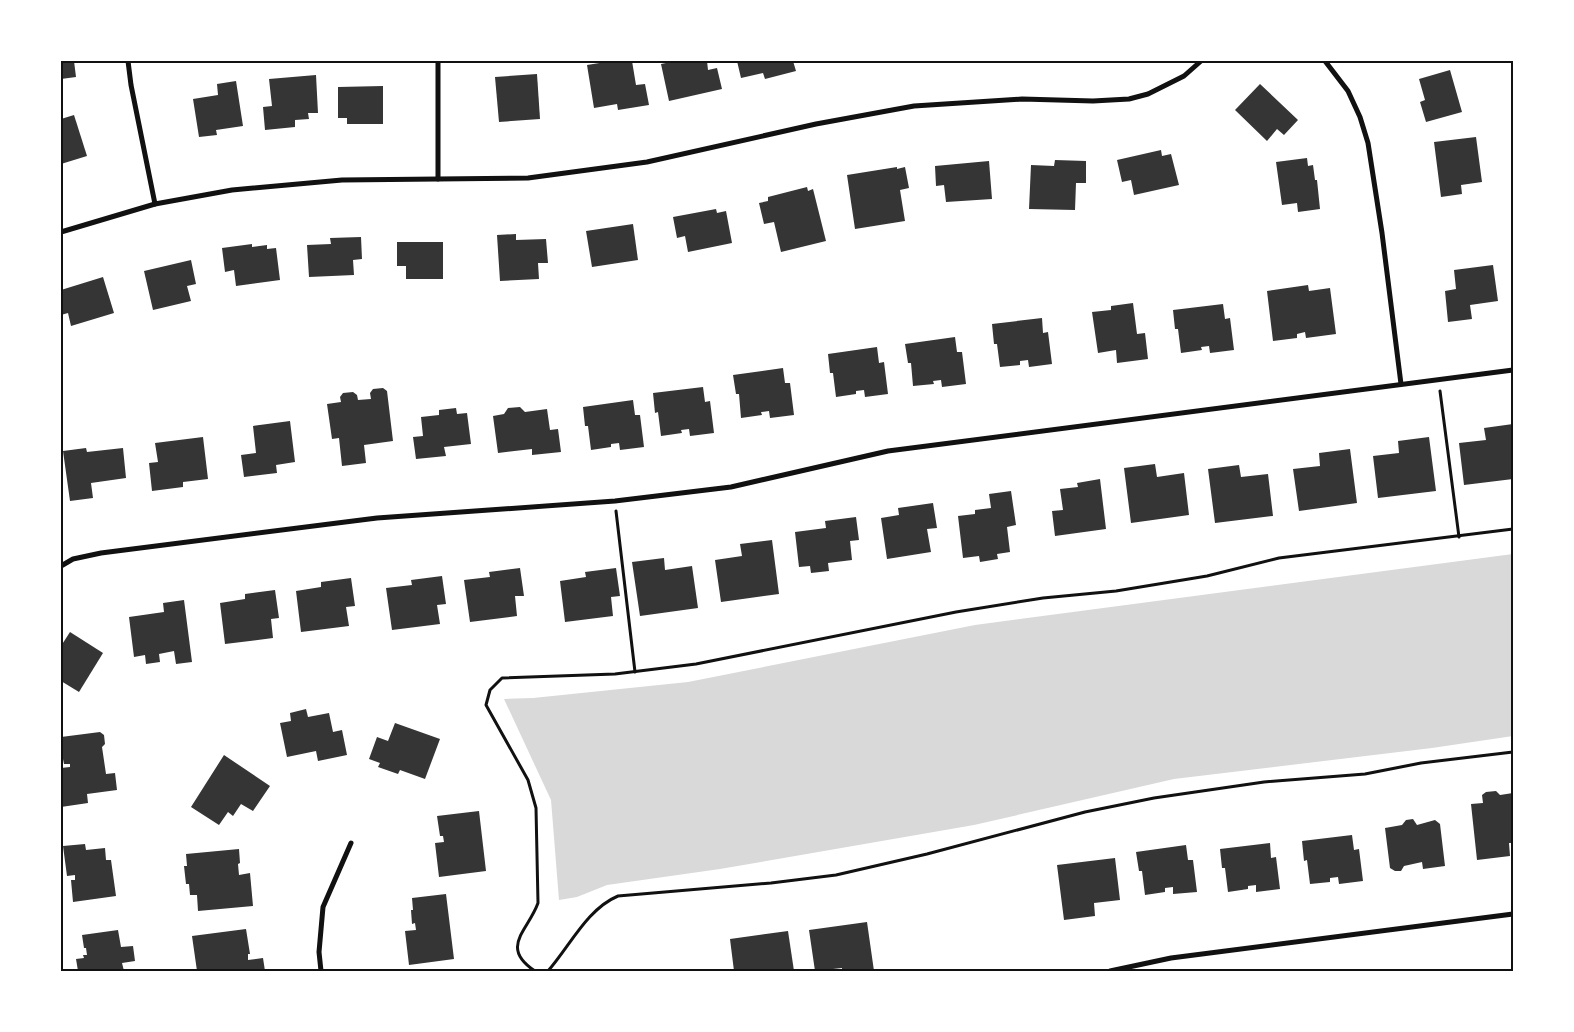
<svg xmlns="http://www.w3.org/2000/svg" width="1574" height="1032" font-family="'Varela Round',sans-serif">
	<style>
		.water { fill: #d9d9d9 }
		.building { fill: #353535 }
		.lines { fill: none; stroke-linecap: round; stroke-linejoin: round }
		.path { stroke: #111; stroke-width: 3 }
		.minor { stroke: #111; stroke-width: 5 }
		.neatline { fill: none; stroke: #111; stroke-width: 2 }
	</style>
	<rect width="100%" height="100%" fill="#fff"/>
	<polygon class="water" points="1513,554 1513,736 1432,748 1174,779 974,825 720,869 607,885 577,897 559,900 551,800 504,699 533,698 688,682 975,625"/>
	<g class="building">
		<polygon points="61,61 74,61 76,77 61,79"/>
		<polygon points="612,61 632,61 636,85 645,84 649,105 618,110 617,104 594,108 587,65"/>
		<polygon points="676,61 707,61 708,70 717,68 722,89 669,101 661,64"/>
		<polygon points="737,61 793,61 796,71 765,79 763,73 741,78"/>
		<polygon points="1450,70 1462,112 1426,122 1420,102 1425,100 1419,79"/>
		<polygon points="537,74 540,119 499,122 495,77"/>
		<polygon points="316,75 318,113 308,113 309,119 295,120 295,127 265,130 263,107 272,106 269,79"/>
		<polygon points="236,81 243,126 216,130 217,135 199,137 193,99 218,95 217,84"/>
		<polygon points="1260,84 1298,120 1284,135 1277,129 1267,141 1235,110"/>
		<polygon points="383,86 383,124 347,124 347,118 338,118 338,87"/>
		<polygon points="74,115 87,156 61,164 61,119"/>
		<polygon points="1476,137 1482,182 1461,185 1462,194 1441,197 1434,142"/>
		<polygon points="1161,150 1162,156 1171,154 1179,185 1134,195 1131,180 1122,182 1117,160"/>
		<polygon points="1307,158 1308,166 1313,165 1315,180 1317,180 1320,209 1298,212 1297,203 1282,205 1276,162"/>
		<polygon points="1055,160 1086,161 1086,183 1076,183 1075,210 1029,209 1031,165 1054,166"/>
		<polygon points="989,161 992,199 946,202 944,185 936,186 935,166"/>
		<polygon points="897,167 897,169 905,167 909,188 900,190 905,221 855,229 847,175"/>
		<polygon points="807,187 808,191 813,189 826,241 781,252 774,222 764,224 759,203 768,201 768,197"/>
		<polygon points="716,209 717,213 726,211 732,243 688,252 685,236 677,238 673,217"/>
		<polygon points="633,224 638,260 592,267 586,231"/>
		<polygon points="516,234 516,240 546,239 548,263 538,263 539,279 500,281 497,235"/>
		<polygon points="361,237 362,259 353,260 354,275 309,277 307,245 331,244 330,238"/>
		<polygon points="397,242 443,242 443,279 406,279 406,266 397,266"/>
		<polygon points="252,244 252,247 267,245 267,249 276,248 280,280 236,286 234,270 225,272 222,248"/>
		<polygon points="191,260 196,284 187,286 191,301 153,310 144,271"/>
		<polygon points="1493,265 1498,301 1470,305 1472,319 1448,322 1445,291 1456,289 1454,270"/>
		<polygon points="103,277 114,313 71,326 68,313 61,315 61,290"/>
		<polygon points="1308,285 1309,291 1330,288 1336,334 1306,338 1305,332 1297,334 1297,338 1273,341 1267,291"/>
		<polygon points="1133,303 1137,334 1145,333 1148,359 1117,363 1116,350 1098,353 1092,312 1111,310 1111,306"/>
		<polygon points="1223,304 1225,319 1230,318 1234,350 1210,353 1209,346 1201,347 1202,350 1181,353 1178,329 1175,329 1173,310"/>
		<polygon points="1042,318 1043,333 1048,332 1052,364 1029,367 1028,360 1020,361 1020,365 1000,367 997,344 994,344 992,324"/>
		<polygon points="955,337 957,352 962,352 966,384 942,387 941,380 933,381 934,384 913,386 911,363 908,363 905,344"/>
		<polygon points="877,347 879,363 884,362 888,394 865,397 864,390 856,391 856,394 836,397 833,373 830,373 828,354"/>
		<polygon points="783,368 785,383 790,383 794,415 770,418 769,411 761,412 762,415 741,418 739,394 736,394 733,375"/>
		<polygon points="703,387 705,402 710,401 714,433 690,436 689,429 681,430 682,433 661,436 658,412 655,413 653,393"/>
		<polygon points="383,388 387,391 393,441 364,445 366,463 342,466 339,438 332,439 327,404 341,402 340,397 343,393 353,392 357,395 358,400 371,399 370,393 373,389"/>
		<polygon points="633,400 635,415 640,415 644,447 620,450 619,443 611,444 611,447 591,450 588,426 585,426 583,407"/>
		<polygon points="520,407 525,412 547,409 550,430 558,429 561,452 532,455 532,449 498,453 493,416 504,414 508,408"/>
		<polygon points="456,408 457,414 467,413 471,444 444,447 446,456 416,459 413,437 423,436 421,417 439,415 439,410"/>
		<polygon points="290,421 295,462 276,465 277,473 244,477 241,455 256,453 253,426"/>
		<polygon points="1513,424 1513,479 1464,485 1459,443 1486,440 1484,428"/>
		<polygon points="203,437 208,479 183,482 183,487 152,491 149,463 158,462 155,443"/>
		<polygon points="1429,437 1436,491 1378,498 1373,456 1399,453 1398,441"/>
		<polygon points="86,448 87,452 123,448 126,478 91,483 93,498 70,501 63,451"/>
		<polygon points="1350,449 1357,503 1299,511 1293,469 1320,466 1319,453"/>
		<polygon points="1155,464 1157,477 1184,473 1189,515 1131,523 1124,468"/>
		<polygon points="1239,465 1241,477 1268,474 1273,516 1215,523 1208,469"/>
		<polygon points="1100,479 1106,529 1055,536 1052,511 1063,510 1060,489 1078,487 1077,483"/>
		<polygon points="1011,491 1016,525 1007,527 1010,552 997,554 998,559 980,562 979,556 963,558 958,516 975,514 975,510 991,508 989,494"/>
		<polygon points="933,503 937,528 927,529 931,552 887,559 881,518 899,515 898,508"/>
		<polygon points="856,517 859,540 850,541 852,560 828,563 829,571 811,573 810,566 799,567 795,532 826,528 825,521"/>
		<polygon points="772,540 779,594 721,602 715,560 742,556 740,544"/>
		<polygon points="664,558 665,570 692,566 698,608 640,616 632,562"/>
		<polygon points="520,568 524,596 515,596 517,616 470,622 464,580 490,577 489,572"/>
		<polygon points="616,568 620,596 611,597 613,616 565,622 560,581 586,577 585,572"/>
		<polygon points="442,576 446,604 437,605 440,624 392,630 386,588 412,585 411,580"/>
		<polygon points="351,578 355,606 346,607 349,626 301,632 296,591 321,587 321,582"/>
		<polygon points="275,590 279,618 271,619 273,638 225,644 220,603 245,599 245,594"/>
		<polygon points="184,600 192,662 176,664 174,651 159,654 160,662 146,664 145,655 134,657 129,617 164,612 163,603"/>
		<polygon points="70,632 103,653 79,692 61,681 61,646"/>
		<polygon points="306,709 308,717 329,713 333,732 342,730 347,755 318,761 316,751 287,757 280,723 291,721 290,713"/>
		<polygon points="395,723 440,739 425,779 400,770 398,774 378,767 380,763 369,759 377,737 388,741"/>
		<polygon points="100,732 104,735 105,744 102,747 106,774 115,773 117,790 87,794 88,803 61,807 61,768 70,767 70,764 64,764 63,759 61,759 61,737"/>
		<polygon points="224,755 270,786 253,811 241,804 233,816 228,812 219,825 191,807"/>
		<polygon points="1496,791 1500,795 1513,793 1513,843 1509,843 1510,856 1477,860 1471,804 1483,803 1482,795 1486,792"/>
		<polygon points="479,811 486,871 439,877 435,843 444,842 443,836 440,836 437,816"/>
		<polygon points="1413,819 1417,825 1435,820 1440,824 1445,866 1423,869 1422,862 1404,866 1401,871 1395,871 1390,868 1385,828 1402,825 1406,820"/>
		<polygon points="1352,835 1354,850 1359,849 1363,881 1339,884 1338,877 1330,878 1330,882 1310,884 1307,860 1304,861 1302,841"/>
		<polygon points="1270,843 1271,858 1276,857 1280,889 1256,892 1256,885 1248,886 1248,889 1228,892 1225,868 1222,868 1220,849"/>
		<polygon points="85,844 86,850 105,848 106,860 111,860 116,896 73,902 71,880 75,880 75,875 67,876 63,846"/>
		<polygon points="1186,845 1188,860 1193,860 1197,892 1173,894 1173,887 1165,888 1165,892 1145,895 1142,871 1139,871 1136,852"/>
		<polygon points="239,849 240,863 238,864 239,875 250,873 253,906 198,911 197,895 190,895 189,884 186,884 184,866 187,866 186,854"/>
		<polygon points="1115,858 1120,900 1094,903 1095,916 1064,920 1057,865"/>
		<polygon points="446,894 454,959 409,965 405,931 416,930 415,923 412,924 411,910 413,910 412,898"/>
		<polygon points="867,922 874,971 842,971 842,968 815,971 809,930"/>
		<polygon points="246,929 250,954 248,954 248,960 263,958 265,971 197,971 192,936"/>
		<polygon points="118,930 121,947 133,946 135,961 122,963 124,971 78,971 76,959 84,958 83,955 87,955 86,948 84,948 82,935"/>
		<polygon points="788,931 794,971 734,971 730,939"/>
	</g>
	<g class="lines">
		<g class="path">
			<polyline points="1440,391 1459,537"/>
			<polyline points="616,511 635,672"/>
			<path d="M535,971C499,947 528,931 538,903L536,808L528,780L486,705L490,690L502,678L615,674L696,664L956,612L1043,598L1116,591L1207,576L1279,558L1513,529"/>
			<path d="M548,971C570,946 587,909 618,896L771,883L836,875L927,854L1085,812L1154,798L1264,782L1365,774L1421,763L1513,752"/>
		</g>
		<g class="minor">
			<polyline points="128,61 131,85 155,204"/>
			<polyline points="438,61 438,179"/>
			<polyline points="1325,61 1348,91 1360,117 1368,143 1382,233 1401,384"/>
			<polyline points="61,232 155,204 232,190 342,180 528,178 647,162 816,124 914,106 1022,99 1093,101 1129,99 1148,94 1184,76 1201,61"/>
			<polyline points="61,566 73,559 101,553 377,518 615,501 731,487 888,451 1513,370"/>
			<polyline points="321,971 319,952 323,907 351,843"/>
			<polyline points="1110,971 1171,958 1513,914"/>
		</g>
	</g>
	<rect width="1574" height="1032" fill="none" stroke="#ffffff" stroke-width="125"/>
	<rect x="62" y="62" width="1450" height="908" class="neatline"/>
</svg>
